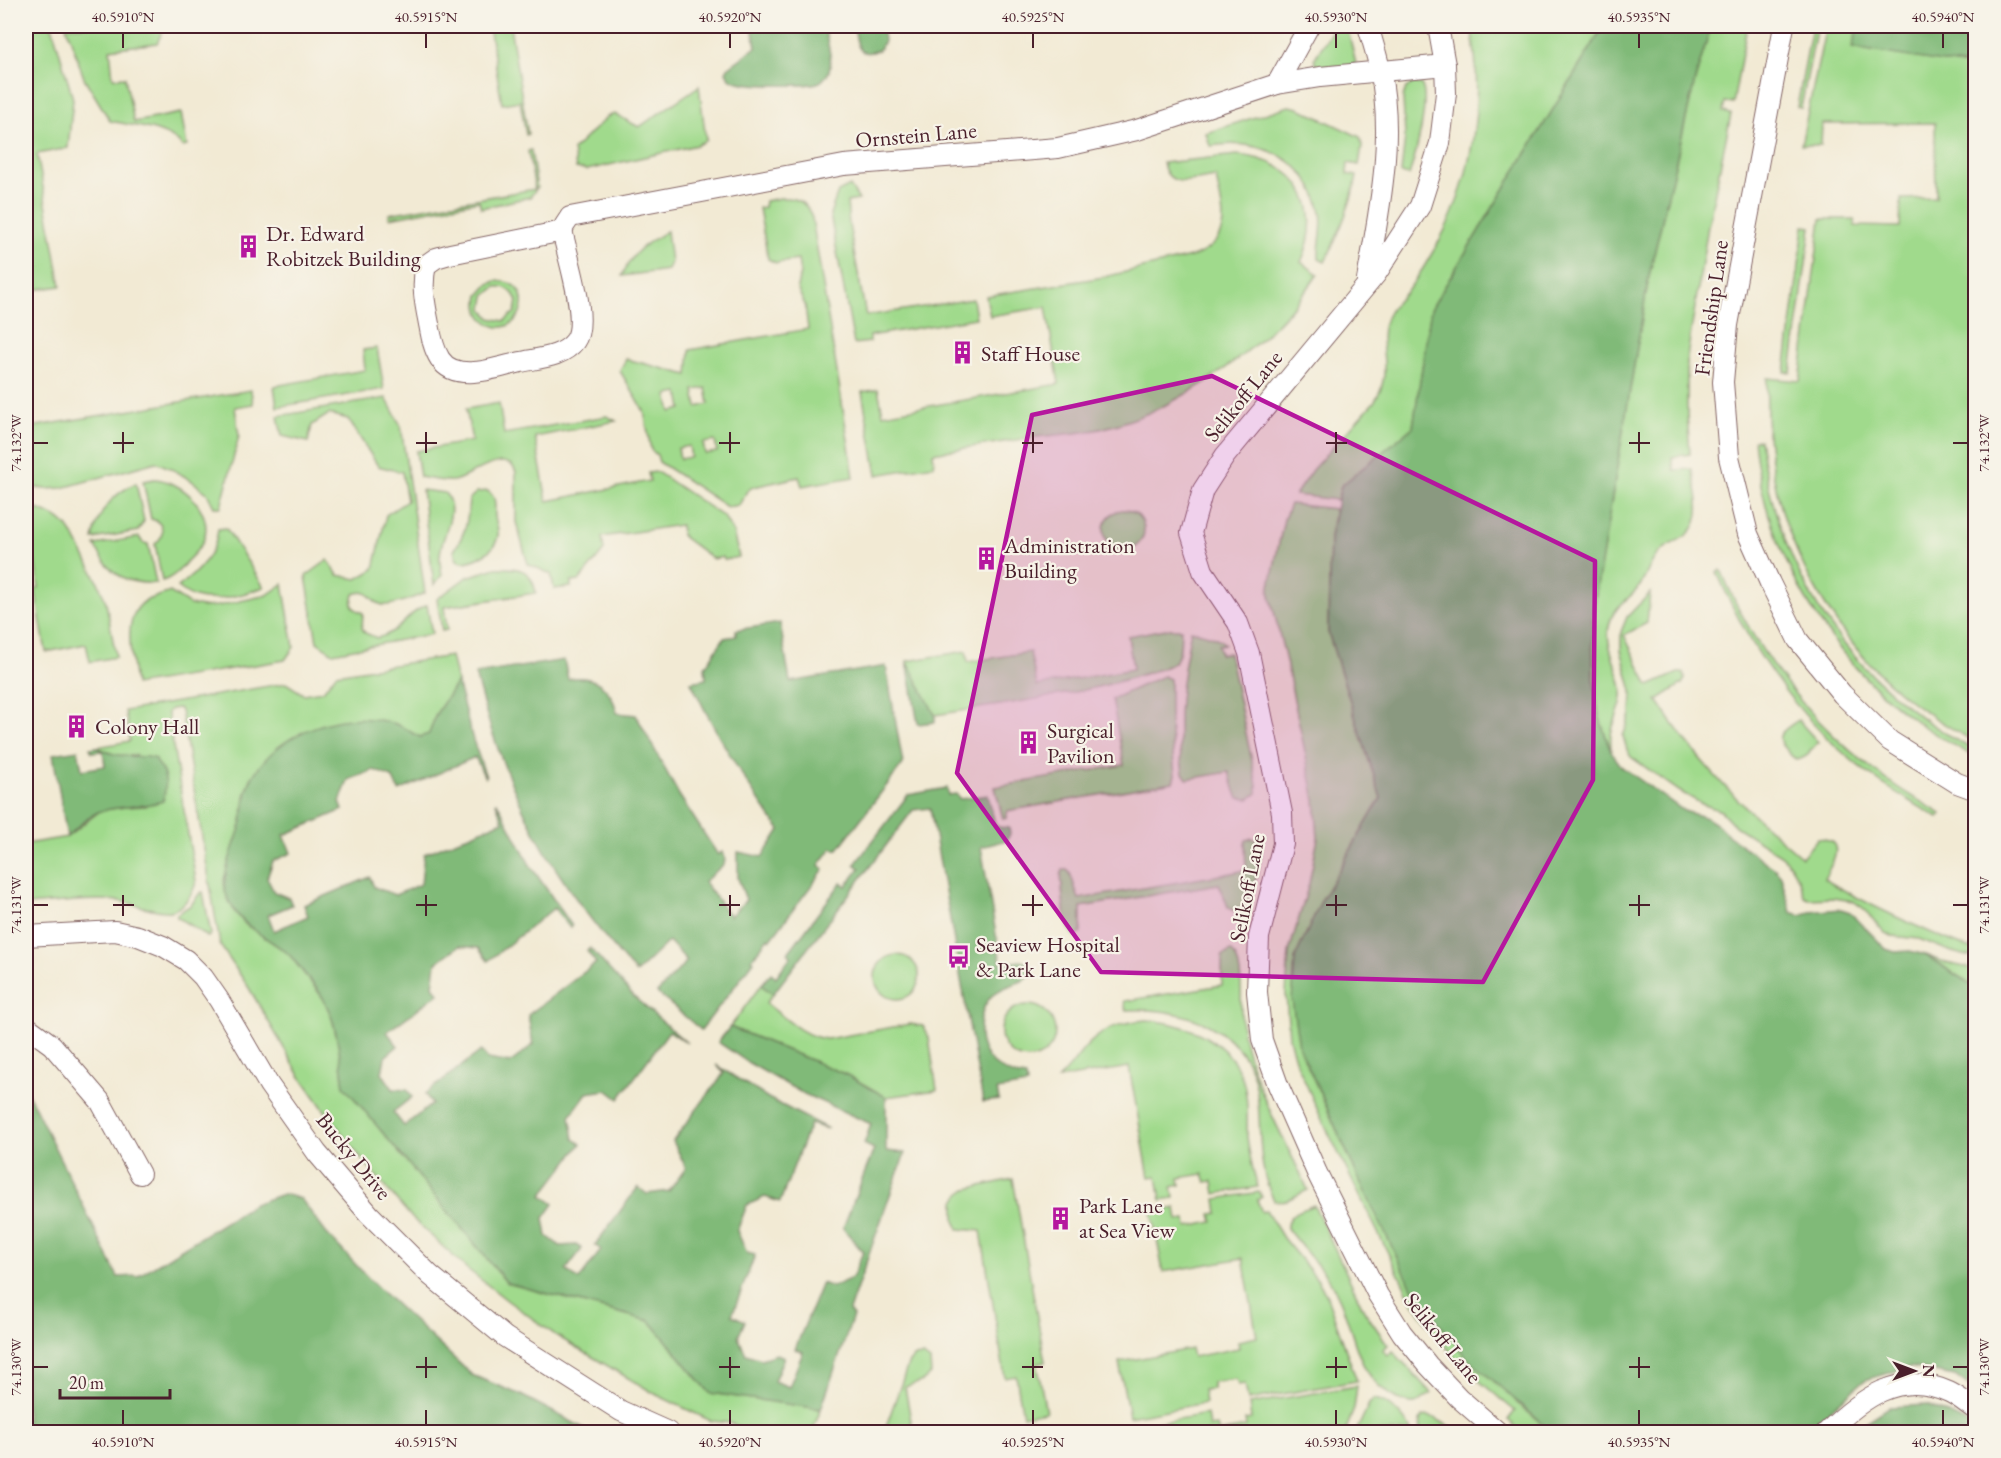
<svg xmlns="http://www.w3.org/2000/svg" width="2001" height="1458" font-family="'EB Garamond',serif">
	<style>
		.green { fill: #a0da8c; stroke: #757c5c; stroke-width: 1.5; fill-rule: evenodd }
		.forest { fill: #80ba78; stroke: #656c52; stroke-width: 1.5 }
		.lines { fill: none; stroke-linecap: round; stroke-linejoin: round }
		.lane-casing { stroke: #856666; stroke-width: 22 }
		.lane { stroke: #fff; stroke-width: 20 }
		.marked { fill: #b5179e; fill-opacity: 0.2; stroke: #b5179e; stroke-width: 4.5; stroke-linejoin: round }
		.ticks { fill: none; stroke: #4a1f2b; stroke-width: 2 }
		.labels { text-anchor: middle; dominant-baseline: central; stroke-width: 4.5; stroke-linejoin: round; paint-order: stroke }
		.street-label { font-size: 22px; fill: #4a1f2b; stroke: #f7f3e8 }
		.poi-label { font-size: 22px; fill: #4a1f2b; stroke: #f7f3e8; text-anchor: start }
		.neatline { fill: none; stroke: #4a1f2b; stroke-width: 2 }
		.ticks-label { font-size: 15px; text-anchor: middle; fill: #4a1f2b }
	</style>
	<rect width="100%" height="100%" fill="#f7f3e8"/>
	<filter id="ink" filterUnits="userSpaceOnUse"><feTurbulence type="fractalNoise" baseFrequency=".0167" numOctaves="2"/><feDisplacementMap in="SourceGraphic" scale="12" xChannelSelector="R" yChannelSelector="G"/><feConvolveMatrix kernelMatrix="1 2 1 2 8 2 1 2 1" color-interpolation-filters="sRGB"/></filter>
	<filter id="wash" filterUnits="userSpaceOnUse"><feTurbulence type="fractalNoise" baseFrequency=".008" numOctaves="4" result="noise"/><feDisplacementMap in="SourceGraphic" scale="24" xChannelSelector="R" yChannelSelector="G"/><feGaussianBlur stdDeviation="1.35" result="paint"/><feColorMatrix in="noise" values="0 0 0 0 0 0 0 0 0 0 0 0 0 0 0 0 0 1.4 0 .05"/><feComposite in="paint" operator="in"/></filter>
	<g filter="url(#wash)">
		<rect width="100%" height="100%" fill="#f2ead4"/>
		<g class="green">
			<polygon points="26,26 52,26 73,99 68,148 37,154 61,286 26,291 26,300"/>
			<path d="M66,26H165L157,43L110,49L113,78L125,77L134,122L181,113L187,146L183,147C168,128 134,126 110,121L84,78Z"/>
			<polygon points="489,26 510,26 528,134 526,135 520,101 502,104"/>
			<polygon points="1335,26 1347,26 1356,64 1350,67 1316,66 1314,59"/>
			<path d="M1471,26H1604L1431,309L1413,427L1341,486L1337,500L1295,495L1312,470L1374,402C1396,368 1374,347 1386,318C1390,307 1401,298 1408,290C1417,279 1424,267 1431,255C1473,187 1485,104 1471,26Z"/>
			<path d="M1711,26H1747L1733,104L1725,102L1723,112L1731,114L1708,226L1687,357V414L1690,454L1672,457L1674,470L1692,469C1696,489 1706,519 1688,534C1678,542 1666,545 1657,555C1649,564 1647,577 1639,587C1630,599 1614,606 1610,622C1603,645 1619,666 1622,689C1624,705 1614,718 1611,734C1610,739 1611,746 1611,752L1599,716L1593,678L1592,617L1649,276L1695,80Z"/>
			<polygon points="1812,26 1817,26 1801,108 1797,107"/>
			<path d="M1826,26H1858L1853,48L1975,67V742C1950,728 1925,713 1903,695C1838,642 1788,556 1773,473C1767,442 1766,410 1767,378L1800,381L1821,219H1854L1855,226L1900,227L1901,199L1936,198L1935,123L1822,124L1821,145H1801Z"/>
			<path d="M1413,83L1421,84C1431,98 1415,158 1409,175L1401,173L1405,137L1403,97L1406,88Z"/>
			<polygon points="699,86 706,140 697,145 587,170 576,168 573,150 608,116 615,114 639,127"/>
			<path d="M1289,106L1299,108L1360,137L1362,146L1359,165L1348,163L1347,174L1357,176C1350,207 1339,234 1325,262L1319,259C1318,244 1324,228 1321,213C1310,158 1260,138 1210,146L1206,133Z"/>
			<polygon points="531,150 537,188 530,197 481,208 479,201 389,218 389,214 535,189 528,151"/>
			<path d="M1237,155C1298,160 1327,206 1301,262L1318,274C1272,343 1184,408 1104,428C1082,434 1058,434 1036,437C1001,442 967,448 933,453L934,465L877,475L862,392L878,389L883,414L1059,384L1046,307L990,316L986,296L1104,277L1195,256C1235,238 1222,211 1216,177C1195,179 1168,191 1163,163Z"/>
			<polygon points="850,186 859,200 847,202 849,225 866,316 973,299 976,318 870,336 870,342 854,344 830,214 838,192"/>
			<path d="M781,198C797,197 807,202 812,218L854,477L802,486L799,477L753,487L747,491L739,505L727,507L659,462L657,455L651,450L644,411L620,371L626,359L688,375L690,350L808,329L805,305L797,288L800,273L798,260L776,263L768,259L759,208L764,207L765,201ZM706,388L709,404L697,407L694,390ZM679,393L682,409L671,412L667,395ZM715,441L717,452L705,454L703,443ZM689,446L691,457L680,459L678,448Z"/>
			<polygon points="1804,226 1811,227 1791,372 1785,372"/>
			<path d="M667,231L671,262L668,270L622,276C633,251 644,245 667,231Z"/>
			<path d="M496,281C544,281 517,347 486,321C478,315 477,305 479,295L489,284ZM496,287C506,286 513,291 517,301L515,312L504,321L490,318L483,309L485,296Z"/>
			<polygon points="377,348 384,389 277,407 274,386 365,370 363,350"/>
			<polygon points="251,390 253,404 235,407 239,436 221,507 214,507 207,493 192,481 174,470 156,462 62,488 46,489 26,487 26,428"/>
			<path d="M386,398L401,426L425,593C416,597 393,606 383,605C370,604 372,587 354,594L352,604L355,609L363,613L362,628L365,633L377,638C402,632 407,612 427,605L432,634L333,653L317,642L306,576L328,560L338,575L357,579L374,569L386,515L407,501L402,472L378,466L348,419L329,414L312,425L308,442L282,436L278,416Z"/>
			<path d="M499,403L504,434L607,416L616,421L535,437L547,501L650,481L648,473L657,472L724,517L733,532L739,557L724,560L723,557L713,559L682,536L680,525L602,537L604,550L579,581L571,582V587L554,589L551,574L528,564L516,522V472C506,446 468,479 453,481C442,482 430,479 420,477L416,451L472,441L466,409Z"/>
			<path d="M1754,440H1760C1780,581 1850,682 1975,751V757C1955,746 1935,735 1917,722C1827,658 1764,550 1754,440Z"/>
			<path d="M154,479C181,480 214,510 204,539C201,548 193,555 187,561C180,570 173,578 162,581L155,544C165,536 165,522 151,519L143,481Z"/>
			<path d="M136,483L144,521L138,531L93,539C98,512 111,495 136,483Z"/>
			<path d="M422,490L445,493C460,511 441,536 440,555C439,562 441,568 442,575L434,585Z"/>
			<path d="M488,491C498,499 494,506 495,517C496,524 499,529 498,536C495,552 475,562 461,562L457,560L454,551C467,529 467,525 469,499L477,492Z"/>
			<polygon points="1290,504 1335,509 1330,537 1328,632 1381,798 1322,899 1295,958 1299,1047 1364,1190 1517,1403 1552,1432 1522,1432 1508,1420 1515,1411 1464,1368 1437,1337 1411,1299 1322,1120 1295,1059 1289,1038 1286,994 1289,952 1309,884 1318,838 1315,800 1286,661 1269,591 1284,519"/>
			<polygon points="26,506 43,511 59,519 67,526 75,538 98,582 106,602 116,657 90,662 86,644 46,652 35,589 39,588"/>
			<circle cx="1124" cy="530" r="20"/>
			<path d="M226,528L264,587C245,594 215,604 195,597C189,595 183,591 178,587C198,572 216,554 218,529Z"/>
			<path d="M139,537L143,543L148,544L156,583C125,585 108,573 95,545Z"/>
			<path d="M496,568C519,568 531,567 536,593L444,607L447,630L442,631L437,599L467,577Z"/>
			<path d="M1721,570C1756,656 1814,728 1890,782C1906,794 1924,803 1941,814L1938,818C1919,806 1899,795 1880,782C1806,730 1751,655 1717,572Z"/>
			<path d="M283,584L294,647L285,660L135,685C133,660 119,616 147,600C154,597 163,595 170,592L190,605L203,607L218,606L267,595Z"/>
			<path d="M1650,593L1647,623L1624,635L1649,686L1678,673H1684L1685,679L1682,684L1657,700C1696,762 1746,811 1802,857L1818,838C1849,840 1831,865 1824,879C1872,907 1920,929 1971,949L1975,939V958L1952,952L1919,939L1892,936L1885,933L1863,908L1853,901L1833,898L1809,899L1804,897L1799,880L1790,865L1782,856L1735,826L1721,811L1702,804L1679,791L1631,757L1627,750L1623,736L1631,715L1632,691L1621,650V632L1627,617Z"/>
			<path d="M1166,629H1181C1180,638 1182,652 1176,660C1169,668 1156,670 1147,673C1079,696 1005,703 935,715L907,661L966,651L968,662L1030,652L1037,686L1133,669L1128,636Z"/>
			<path d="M1191,630C1203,634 1216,635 1225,644L1218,645L1220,654L1229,653L1257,785V793L1249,799L1239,798L1236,794L1229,772L1187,779L1183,773C1174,719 1181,683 1191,630Z"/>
			<path d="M451,656L457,682L436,714L429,734L420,737L394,723L252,776L245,796L242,823L224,879L225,891L234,911L246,925L288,953L323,998L332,1018L339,1048L344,1086L507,1283L650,1321L710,1393L821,1409L812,1432H754L730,1423L711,1421L657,1395L557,1336L508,1301L466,1268L412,1218L360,1157L323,1108L299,1074L249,988L220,945L181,711L179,708L171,709L168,712V716L196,881C194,893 183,909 170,911C159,913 132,903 119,901C88,898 56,903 26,905V844L67,837L100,811L123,807L146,806L135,755C120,757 111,755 97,747L130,741L125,711L286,683L303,694L323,691L336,674Z"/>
			<polygon points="1163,676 1170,679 1170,722 1175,775 1173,782 1007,811 1007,818 1003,819 995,787 1124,765 1112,699"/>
			<path d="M1798,720L1818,742L1805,757L1798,760C1793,758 1790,755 1786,750C1771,735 1785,730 1798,720Z"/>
			<path d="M1252,838L1260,842C1264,859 1253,894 1242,908L1234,911L1228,907L1219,884L1081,907V933L1075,937C1062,922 1063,894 1061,875L1063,870H1067L1070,873L1079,899L1232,873L1246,870L1245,843L1246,840Z"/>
			<polygon points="203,892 210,929 211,934 208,937 177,917 177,914 191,905 200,893"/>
			<path d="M1231,951C1246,963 1239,1008 1242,1027C1249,1078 1286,1142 1308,1190L1283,1202L1274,1200C1256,1167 1262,1128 1257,1092C1248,1027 1182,1007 1126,1010L1124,1001L1222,985V956Z"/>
			<circle cx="897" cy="977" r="22"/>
			<polygon points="1925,955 1946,963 1975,969 1975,987"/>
			<path d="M761,985L773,994L766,1003C784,1017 803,1037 827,1039L910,1024L923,1026L929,1038L937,1090L886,1097L847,1075L730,1027Z"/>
			<circle cx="1028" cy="1032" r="27"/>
			<path d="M1147,1020C1191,1024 1240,1044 1246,1095C1248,1109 1247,1123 1247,1137C1249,1154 1253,1171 1258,1187L1215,1194L1213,1181L1206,1182L1203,1174L1179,1178L1180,1185L1172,1187L1174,1198L1161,1200L1157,1176L1149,1177L1129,1067L1058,1079C1068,1071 1075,1060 1083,1050C1101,1029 1120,1022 1147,1020Z"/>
			<polygon points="1013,1179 1045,1362 1037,1364 1046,1412 1023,1416 1016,1376 1005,1378 981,1231 959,1229 955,1221 955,1202 959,1195 967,1189"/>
			<polygon points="1259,1192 1262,1197 1257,1200 1262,1212 1266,1210 1283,1238 1317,1279 1326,1294 1357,1381 1248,1400 1245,1384 1238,1385 1236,1379 1212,1382 1212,1389 1203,1390 1205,1403 1129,1417 1119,1362 1191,1349 1193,1357 1239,1348 1238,1341 1257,1337 1243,1258 1163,1272 1152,1212 1176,1208 1178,1220 1186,1219 1187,1227 1213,1222 1211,1214 1218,1213 1216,1199"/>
			<path d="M1314,1205L1365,1312L1388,1345L1383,1350L1388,1355L1393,1351L1431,1393C1419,1404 1413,1406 1398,1399C1352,1375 1358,1335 1337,1294C1325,1269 1303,1251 1287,1228C1286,1213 1303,1210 1314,1205Z"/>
			<polygon points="923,1356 930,1361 931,1374 923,1381 905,1387 913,1432 884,1432 909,1362 914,1357"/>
			<polygon points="1357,1386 1354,1409 1345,1432 1132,1432 1131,1427 1207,1414 1209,1427 1217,1426 1219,1432 1246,1427 1245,1420 1251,1419 1249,1404"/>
			<path d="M1374,1399C1389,1401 1406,1418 1411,1432H1356L1369,1404Z"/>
			<polygon points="1428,1416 1435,1418 1459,1432 1421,1432 1420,1421 1422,1417"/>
		</g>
		<g class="forest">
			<path d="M752,26H847L825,30C827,44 835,62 827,75C825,77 823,80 820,82C809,87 748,86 736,81C731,80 728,77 726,72L728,68L756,47Z"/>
			<path d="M854,26H882L884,41L879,50C856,59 857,43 854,26Z"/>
			<polygon points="1604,26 1711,26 1695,80 1649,276 1592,617 1593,678 1599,716 1611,752 1622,767 1684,811 1707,818 1718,825 1729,836 1775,869 1781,876 1791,912 1800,915 1810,912 1841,909 1850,912 1886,949 1895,952 1910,951 1925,955 1975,987 1975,1391 1955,1376 1910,1367 1865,1380 1805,1432 1552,1432 1466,1357 1414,1292 1364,1190 1299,1046 1292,1001 1295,958 1322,899 1381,798 1328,632 1330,537 1341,486 1413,427 1431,309"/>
			<polygon points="1858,26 1975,26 1975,67 1852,48"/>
			<path d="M780,623L790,682L886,666L903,764L837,850L832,848L819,865L824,869L770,940L768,938L752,959L754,961L701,1030L657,993L687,961L669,941L636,973C551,879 507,797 475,674L564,660L568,679C594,673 612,688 617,713L636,715L679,795L718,855L722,852L725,859L724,864L704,882L730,916L746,900L738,878V852L762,857L780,830C745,783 716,735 691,682L706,679L705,667L724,638L736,636V630Z"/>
			<polygon points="907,661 935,715 935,722 918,724"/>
			<path d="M457,682L473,740L486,777L485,778L475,757L399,791L392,777L374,770L348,780L340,802L343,810L284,835L291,853L273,861L267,878L274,892L289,898L292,905L268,915L274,931L308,916L304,905L370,877L374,887L395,895L421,884L424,854L503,821L496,803L497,802L530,865L572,926L570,928L554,908L488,961L478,948L459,946L436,963L433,986L439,993L387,1032L398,1046L385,1057L382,1073L393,1089L407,1090L412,1097L393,1112L404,1126L432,1104L425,1094L481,1051L488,1059L510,1063L533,1045L528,1015L596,963L587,951L590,948L634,997L687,1043L669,1031L619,1099L607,1090L587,1093L570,1116L574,1139L581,1144L542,1195L554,1204L544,1218L547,1236L560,1246L576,1245L582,1249L566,1270L579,1280L601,1250L595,1245L638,1187L647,1194L669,1191L686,1168L673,1141L724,1073L716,1065L768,1098L828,1129L810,1124L780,1202L765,1197L747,1205L737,1231L747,1253L755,1255L732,1315L745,1321L738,1337L746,1354L761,1359L777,1354L784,1357L774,1381L789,1387L803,1352L795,1349L822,1283L832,1287L852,1278L863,1252L843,1228L874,1149L864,1144L871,1124L802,1093L749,1063L718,1042L730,1027L847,1075L886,1097V1151L905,1153L852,1302L849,1311L853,1316L821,1409L710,1393L650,1321L507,1283L344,1086C340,1057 338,1024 323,998C318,989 310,981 304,973C298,966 293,957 286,952C261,933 238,926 226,894C220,878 235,844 240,828C246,811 243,792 253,776C280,731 342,709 392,723C402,725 411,733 420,737L429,734L436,714Z"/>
			<path d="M97,747C119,759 131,755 154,758C166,774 168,781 163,801C142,808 122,805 101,811C89,815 77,828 67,837L53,754L78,750L82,770L105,766L103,751L92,752L90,748Z"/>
			<path d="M947,788L948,795L956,794L960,799L988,795L995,824L998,827L1009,828L1010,834L1007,840L981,847L1001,964L1020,961L1029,963L1032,970C1027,992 981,975 980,1030C979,1042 984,1055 993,1063C1003,1072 1013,1076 1026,1077L1027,1085L997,1090L999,1100L983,1102L930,808L913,810L773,994L761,985L771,973L776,977L791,956L788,953L841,883L846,886L860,868L855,864L908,795Z"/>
			<polygon points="26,1091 33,1103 118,1277 138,1276 254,1204 283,1194 301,1199 326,1233 374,1284 472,1375 521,1395 591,1432 26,1432"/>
			<polygon points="1927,1405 1968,1423 1975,1429 1975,1432 1851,1432 1889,1407"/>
		</g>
	</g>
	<g filter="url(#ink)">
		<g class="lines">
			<defs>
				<g id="lane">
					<polyline points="1438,26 1445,65 1446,93 1440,143 1420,206 1376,274 1225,456 1203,490 1191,533 1203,571 1238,623 1249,653 1282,813 1283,844 1259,937 1257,992 1262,1040 1278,1085 1317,1173 1378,1295 1402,1333 1428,1365 1459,1398 1498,1432"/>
					<polyline points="1784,26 1728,325 1723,382 1729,457 1748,534 1770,583 1798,640 1842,694 1890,741 1957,783 1976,790"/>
					<polyline points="1277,84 1309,26"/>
					<path d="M563,231L450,254L436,258L426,265C421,286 425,304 429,324C431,335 433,348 440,359C456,384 498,367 521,362C540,358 563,357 575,341C588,323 571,269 566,247C565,242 562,234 563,229C564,225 568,221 570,217L844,165L1058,148L1137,130L1277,84L1320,77L1445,65"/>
					<path d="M1367,280C1379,212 1395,139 1380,70C1377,55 1372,40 1368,26"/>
					<polyline points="26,936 115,931 138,936 163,946 186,960 203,977 219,1000 269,1085 317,1153 369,1214 430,1275 505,1337 621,1411 668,1432"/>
					<polyline points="26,1026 52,1045 100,1101 140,1174"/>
					<path d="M1827,1432C1861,1399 1899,1369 1949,1392C1958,1396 1967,1404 1976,1410"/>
				</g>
			</defs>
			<use href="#lane" class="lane-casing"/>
			<use href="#lane" class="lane"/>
		</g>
	</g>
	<path class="marked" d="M1212,376L1595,561L1593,780L1483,982L1101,972L957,773L1032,415Z"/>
	<path class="ticks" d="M123,33V48M426,33V48M730,33V48M1033,33V48M1336,33V48M1639,33V48M1943,33V48M123,432V453M426,432V453M730,432V453M1033,432V453M1336,432V453M1639,432V453M33,443H48M113,443H134M416,443H437M719,443H740M1022,443H1043M1326,443H1347M1629,443H1650M1953,443H1968M123,895V916M426,895V916M730,895V916M1033,895V916M1336,895V916M1639,895V916M33,905H48M113,905H134M416,905H437M719,905H740M1022,905H1043M1326,905H1347M1629,905H1650M1953,905H1968M426,1357V1378M730,1357V1378M1033,1357V1378M1336,1357V1378M1639,1357V1378M33,1367H48M416,1367H437M719,1367H740M1022,1367H1043M1326,1367H1347M1629,1367H1650M1953,1367H1968M123,1410V1425M426,1410V1425M730,1410V1425M1033,1410V1425M1336,1410V1425M1639,1410V1425M1943,1410V1425"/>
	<defs>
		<symbol id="building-bare" viewBox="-9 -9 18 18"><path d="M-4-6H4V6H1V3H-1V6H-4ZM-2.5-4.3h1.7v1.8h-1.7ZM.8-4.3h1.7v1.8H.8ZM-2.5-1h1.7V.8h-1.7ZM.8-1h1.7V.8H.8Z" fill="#b5179e" stroke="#f7f3e8" stroke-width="2.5" paint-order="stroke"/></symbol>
		<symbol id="bus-bare" viewBox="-9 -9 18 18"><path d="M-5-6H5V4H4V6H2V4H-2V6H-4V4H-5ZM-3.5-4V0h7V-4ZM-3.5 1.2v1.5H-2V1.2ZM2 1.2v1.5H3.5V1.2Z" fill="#b5179e" stroke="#f7f3e8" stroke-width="2.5" paint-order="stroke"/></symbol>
	</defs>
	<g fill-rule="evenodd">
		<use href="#building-bare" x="232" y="230" width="33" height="33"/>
		<use href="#building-bare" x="946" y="336" width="33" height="33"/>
		<use href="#building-bare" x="970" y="542" width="33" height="33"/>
		<use href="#building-bare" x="60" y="710" width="33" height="33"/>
		<use href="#building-bare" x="1012" y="726" width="33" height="33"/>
		<use href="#bus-bare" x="942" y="940" width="33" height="33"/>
		<use href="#building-bare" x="1044" y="1202" width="33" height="33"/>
	</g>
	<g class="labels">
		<g class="street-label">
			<text transform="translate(916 135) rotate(-5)">Ornstein Lane</text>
			<text transform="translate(1711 308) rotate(-82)">Friendship Lane</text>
			<text transform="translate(1243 396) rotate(-51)">Selikoff Lane</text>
			<text transform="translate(1247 888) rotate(-79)">Selikoff Lane</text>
			<text transform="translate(354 1156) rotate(51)">Bucky Drive</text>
			<text transform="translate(1443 1338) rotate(51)">Selikoff Lane</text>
		</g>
		<g class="poi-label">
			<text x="266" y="233">Dr. Edward<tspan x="266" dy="25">Robitzek Building</tspan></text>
			<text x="981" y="353">Staff House</text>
			<text x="1004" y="545">Administration<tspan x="1004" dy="25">Building</tspan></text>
			<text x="95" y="726">Colony Hall</text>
			<text x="1047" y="730">Surgical<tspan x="1047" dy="25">Pavilion</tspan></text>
			<text x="976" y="944">Seaview Hospital<tspan x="976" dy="25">&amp; Park Lane</tspan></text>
			<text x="1079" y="1205">Park Lane<tspan x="1079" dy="25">at Sea View</tspan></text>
		</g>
	</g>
	<rect width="2001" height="1458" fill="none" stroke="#f7f3e8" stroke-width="66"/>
	<g transform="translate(1914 1371) rotate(90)" stroke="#f7f3e8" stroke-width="4.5" paint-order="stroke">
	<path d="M0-4.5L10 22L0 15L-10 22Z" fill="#4a1f2b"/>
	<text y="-9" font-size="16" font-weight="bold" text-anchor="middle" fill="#4a1f2b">N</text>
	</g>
	<path d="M60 1389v9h110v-9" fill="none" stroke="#4a1f2b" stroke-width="3"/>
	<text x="69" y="1389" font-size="18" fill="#4a1f2b" stroke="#f7f3e8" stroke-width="4.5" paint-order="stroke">20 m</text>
	<rect x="33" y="33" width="1935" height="1392" class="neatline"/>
	<g class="ticks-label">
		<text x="123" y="22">40.5910°N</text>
		<text x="426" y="22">40.5915°N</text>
		<text x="730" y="22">40.5920°N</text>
		<text x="1033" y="22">40.5925°N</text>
		<text x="1336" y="22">40.5930°N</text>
		<text x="1639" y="22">40.5935°N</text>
		<text x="1943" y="22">40.5940°N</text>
		<text transform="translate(1984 443) rotate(-90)" y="5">74.132°W</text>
		<text transform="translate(16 443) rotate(-90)" y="5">74.132°W</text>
		<text transform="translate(1984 905) rotate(-90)" y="5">74.131°W</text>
		<text transform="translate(16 905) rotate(-90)" y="5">74.131°W</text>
		<text transform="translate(16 1367) rotate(-90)" y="5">74.130°W</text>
		<text transform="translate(1984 1367) rotate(-90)" y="5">74.130°W</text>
		<text x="123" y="1447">40.5910°N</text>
		<text x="426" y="1447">40.5915°N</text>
		<text x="730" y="1447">40.5920°N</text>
		<text x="1033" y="1447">40.5925°N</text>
		<text x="1336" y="1447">40.5930°N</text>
		<text x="1639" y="1447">40.5935°N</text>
		<text x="1943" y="1447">40.5940°N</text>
	</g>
</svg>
